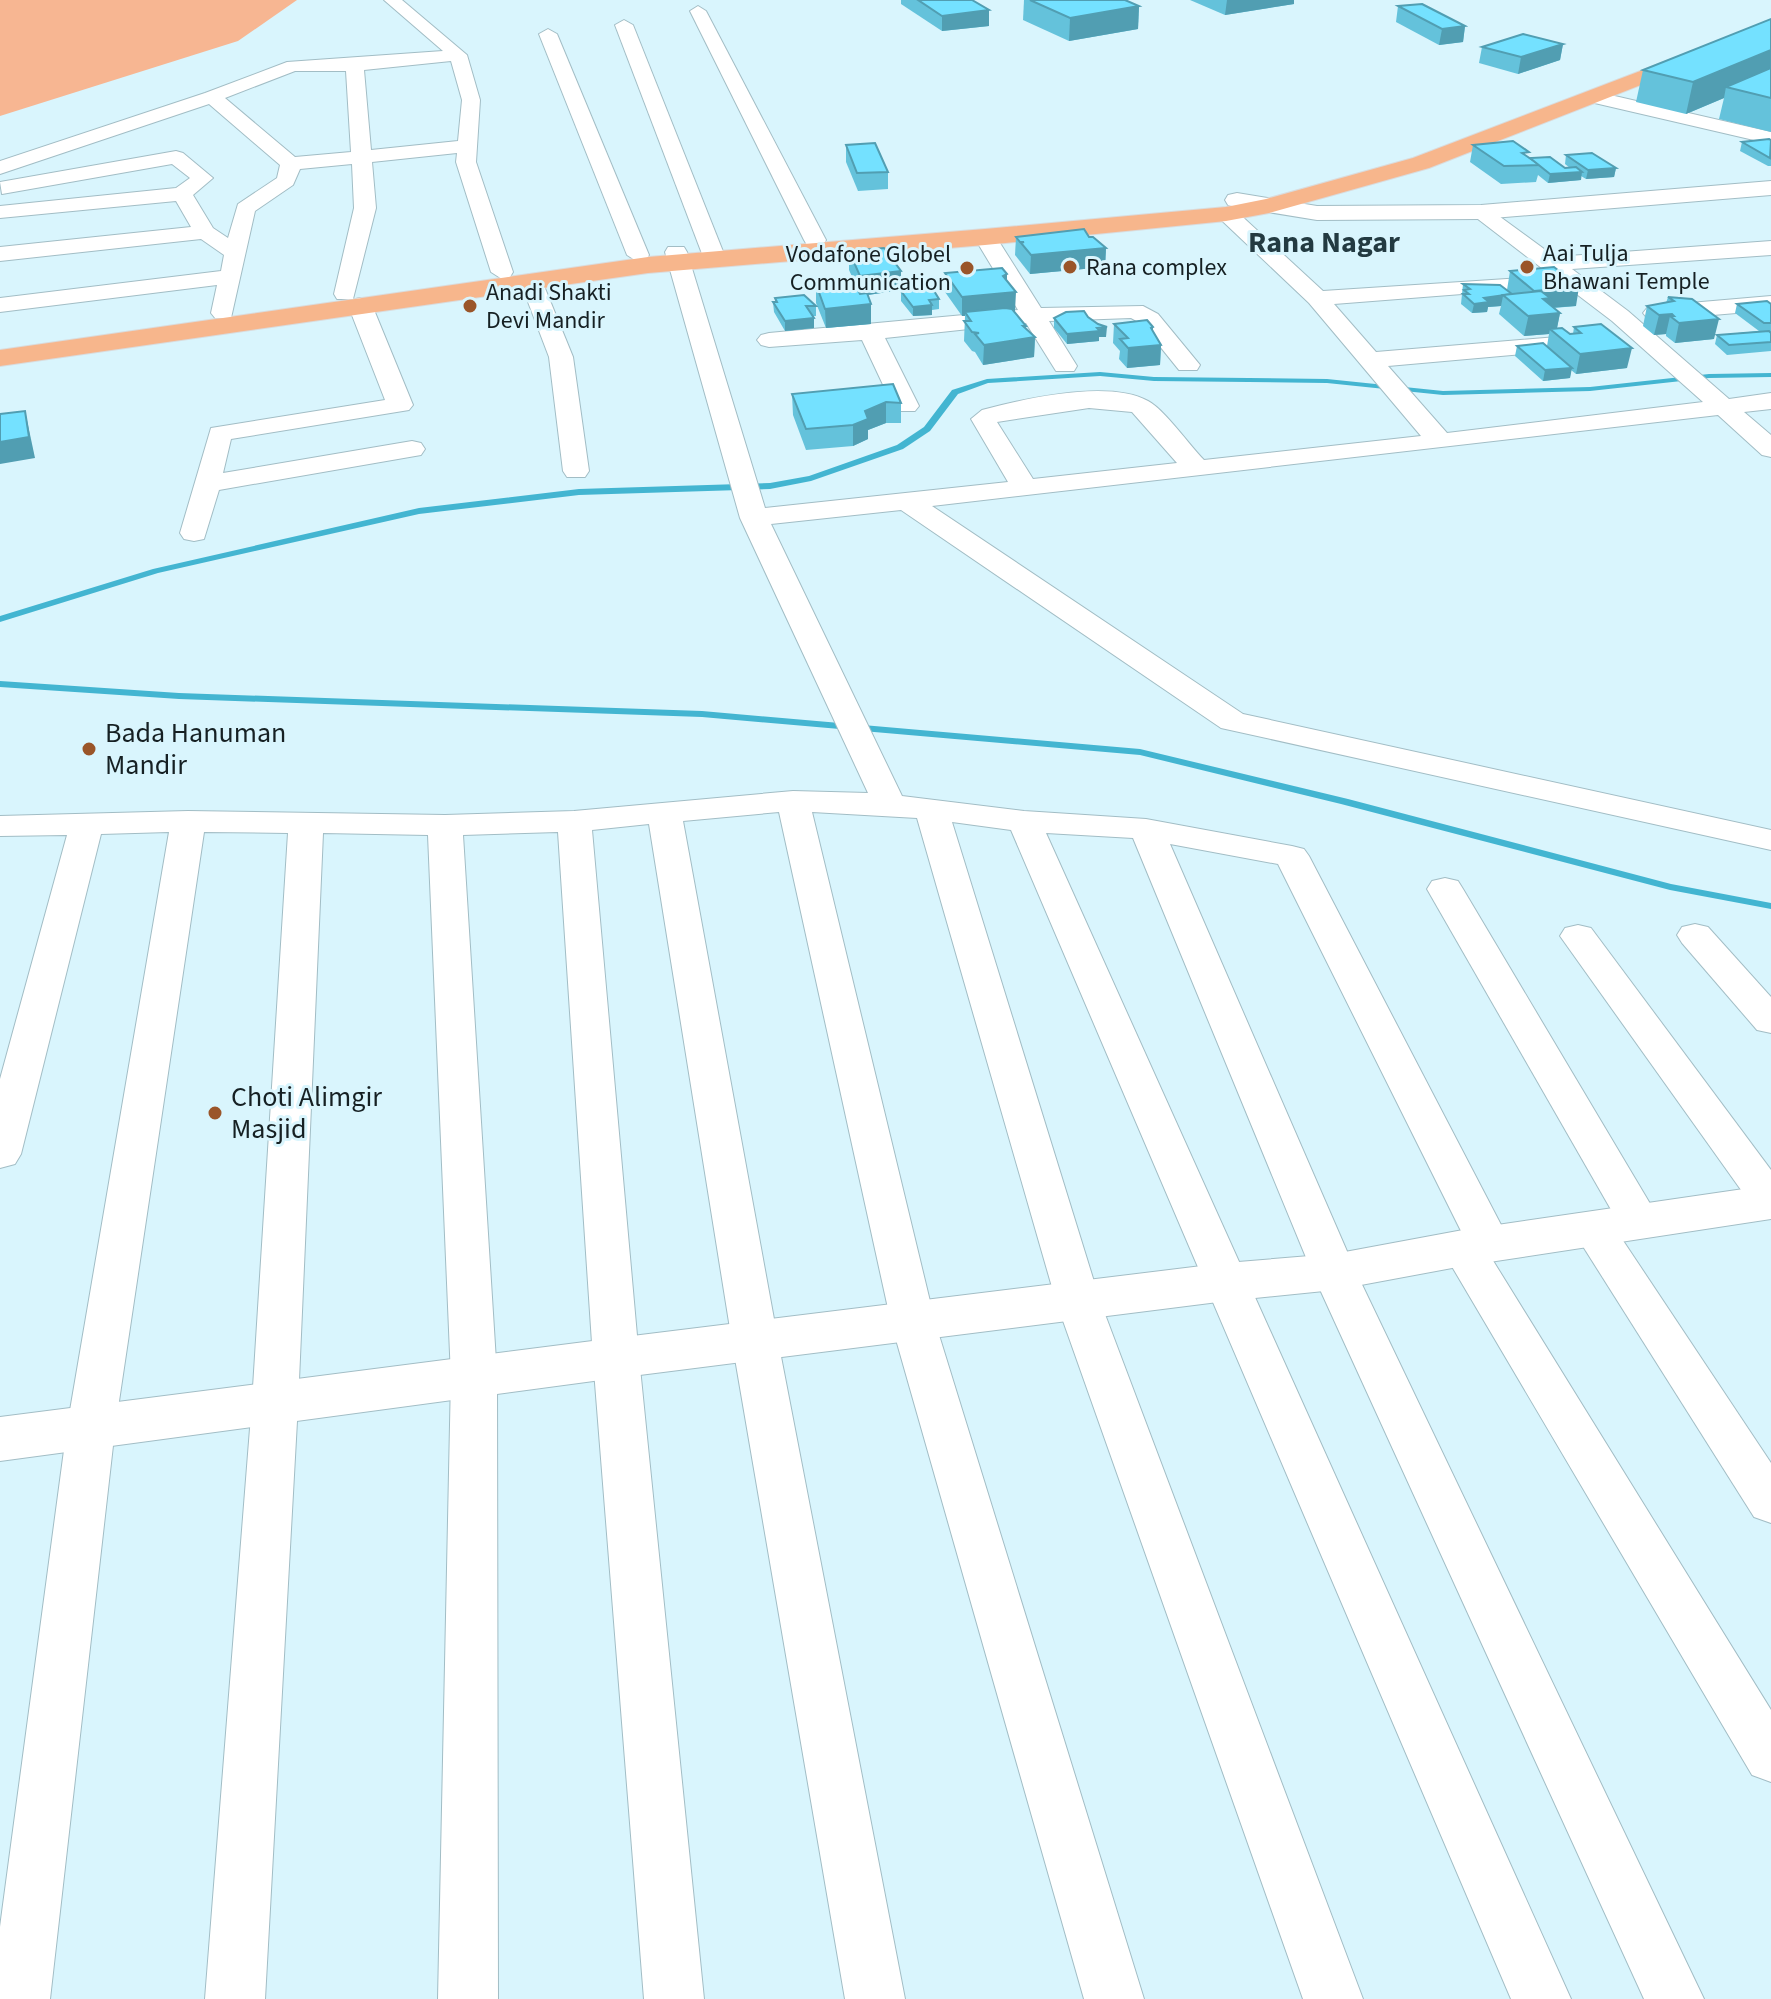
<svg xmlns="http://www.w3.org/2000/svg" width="1771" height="1999" font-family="'Source Sans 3',sans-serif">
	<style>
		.green { fill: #f7b692 }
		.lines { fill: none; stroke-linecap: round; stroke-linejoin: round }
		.stream { fill: #43b5d1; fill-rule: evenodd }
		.minor-casing { stroke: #a2bdc5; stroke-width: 2 }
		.tertiary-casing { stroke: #a2bdc5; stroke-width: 2 }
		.primary-casing { stroke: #dadbdc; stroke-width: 2 }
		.minor { fill: #fff; fill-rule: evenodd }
		.tertiary { fill: #fff; fill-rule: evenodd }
		.primary { fill: #f7b68c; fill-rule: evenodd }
		.wall { fill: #64c2db }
		.shaded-wall { fill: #519eb2 }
		.building { fill: #74e1ff; stroke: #519eb2; stroke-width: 2 }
		.poi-dot { fill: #9a5529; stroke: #d9f5fd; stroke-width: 3 }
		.labels { text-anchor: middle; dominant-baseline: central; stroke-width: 6; stroke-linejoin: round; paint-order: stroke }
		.far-poi-label { font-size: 24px; fill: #162023; stroke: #d9f5fd; text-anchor: start }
		.poi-label { font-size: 28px; fill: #162023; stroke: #d9f5fd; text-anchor: start }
		.far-district-label { font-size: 30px; font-weight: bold; fill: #233a41; stroke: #d9f5fd }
	</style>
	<rect width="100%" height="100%" fill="#d9f5fd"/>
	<polygon class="green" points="0,0 297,0 238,41 0,116"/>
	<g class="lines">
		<g class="stream">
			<polygon points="1100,372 1154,377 1327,379 1443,391 1590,387 1709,374 1771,373 1771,377 1709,378 1590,391 1443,395 1327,383 1154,381 1100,376 988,383 958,394 930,431 903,449 811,481 770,489 579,495 419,514 158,573 0,622 0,616 153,569 419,508 579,489 770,483 809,476 897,445 924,427 952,390 987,379"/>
			<polygon points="0,681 179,693 702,711 1140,749 1348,799 1671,884 1771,903 1771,909 1670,890 1341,804 1140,755 702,717 179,699 0,687"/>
		</g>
		<defs>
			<g id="minor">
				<path d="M384,0H402L467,55L480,100L476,162L513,272L510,277L502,279L491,272L456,162L457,153L372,162L376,208L353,299H337L334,294L354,208L352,164L300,169L293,185L255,211L231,318H215L211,313L217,285L0,312V298L221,271L224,255L201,239L0,261V247L191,227L176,201L0,218V206L176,188L190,178L172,164L2,194L0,182L176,151L183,153L213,178L193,195L213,228L228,238L238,204L277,178L280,165L209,104L0,174V161L205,93L287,62L443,51ZM451,61L462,100L458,141L371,150L364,70ZM295,71H346L351,152L295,157L225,98Z"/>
				<polygon points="698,6 706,11 826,240 823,245 807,245 804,240 690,11"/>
				<polygon points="624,20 633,25 726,259 723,264 707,264 704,259 615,25"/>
				<polygon points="548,29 557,34 649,255 646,260 638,262 627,255 539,34"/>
				<polygon points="1593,91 1771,132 1771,144 1586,101 1584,97"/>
				<path d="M1481,206L1488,208L1555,257L1771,241V255L1572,269L1628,311L1729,399L1771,393V409L1744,412L1771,435V457L1762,455L1718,415L932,506L1243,714L1771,830V850L1221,728L901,510L771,524L902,796L1024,811L1146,819L1292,846L1304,849L1309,856L1511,1244L1504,1255L1492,1259L1771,1710V1782L1752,1775L1441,1248L1448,1237L1462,1233L1278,864L1170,844L1356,1272L1704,1999H1644L1312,1272L1133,838L1046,833L1571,1999H1511L1011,830L952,822L1100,1301L1363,1999H1303L1056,1301L917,818L812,812L935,1322L1144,1999H1084L891,1322L779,812L683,821L778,1341L905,1999H845L732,1341L649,824L592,830L639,1358L704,1999H644L593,1358L558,832L463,835L497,1377L498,1999H438L451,1377L428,835L323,833L298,1403L265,1999H205L252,1403L288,833L204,832L115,1428L50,1999H0V1927L67,1428L169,832L101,834L21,1154L15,1164L0,1168V1079L67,835L0,836V816L188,811L445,815L574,811L793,791L868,793L740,518L665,252L668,247H684L687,252L765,508L1008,482L971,419L982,410C1024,399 1108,379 1148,401C1165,410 1189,445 1204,460L1421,436L1309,303L1215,214L1226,208L1234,209L1323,291L1552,276L1474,216L1470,212L1474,208ZM1566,286L1612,321L1703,402L1447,433L1388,366L1569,350L1577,348L1581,343L1577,338L1569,336L1376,352L1334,304ZM1089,408L1132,412L1177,463L1033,479L997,422Z"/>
				<polygon points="985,230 993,232 1041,308 1143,306 1158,314 1200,365 1197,370 1179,370 1142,324 1131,318 1049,321 1077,366 1074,371 1056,371 1026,323 885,338 919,406 915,411 897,411 893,406 862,340 769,347 761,345 757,340 761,335 769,333 1018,310 974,237"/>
				<polygon points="531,274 539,276 542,281 573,357 589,471 585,477 567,477 563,471 549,357 520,281 523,276"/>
				<polygon points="1771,296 1771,310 1655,320 1647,318 1643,313 1647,308 1655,306"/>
				<polygon points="360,298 368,300 372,305 413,405 409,410 231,439 223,473 412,441 421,443 425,449 421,455 219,490 204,539 194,541 184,539 180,533 211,428 385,400 348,305 352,300"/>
				<polygon points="1445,878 1458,881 1463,889 1655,1212 1661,1223 1655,1234 1640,1238 1625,1234 1427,889 1432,881"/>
				<polygon points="1695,924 1708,927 1771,997 1771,1033 1757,1030 1682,943 1677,935 1682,927"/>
				<polygon points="1578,925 1591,928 1771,1170 1771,1216 1756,1211 1560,936 1565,928"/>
				<polygon points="1593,1214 1608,1218 1771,1463 1771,1523 1754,1517 1572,1229 1578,1218"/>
			</g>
			<g id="tertiary">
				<polygon points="1771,181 1771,195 1481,219 1317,220 1237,207 1228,205 1225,200 1228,195 1237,193 1317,206 1481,205"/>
				<polygon points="1771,1185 1771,1219 1463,1266 1334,1290 1226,1301 616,1378 0,1461 0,1417 616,1338 1226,1263 1334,1254 1463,1230"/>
			</g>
			<polygon id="primary" points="1771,21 1771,34 1429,168 1269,213 1226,221 985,245 648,273 0,366 0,350 648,257 985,229 1226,207 1266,199 1413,158"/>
		</defs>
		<use href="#minor" class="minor-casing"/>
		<use href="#tertiary" class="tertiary-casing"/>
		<use href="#primary" class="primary-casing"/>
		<use href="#minor" class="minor"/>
		<use href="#tertiary" class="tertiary"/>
		<use href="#primary" class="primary"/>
	</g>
	<g class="wall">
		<polygon points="901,0 972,0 989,10 989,26 942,31 901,4"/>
		<polygon points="1024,0 1125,0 1139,6 1138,29 1069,41 1023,20"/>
		<polygon points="1190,0 1294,0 1294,4 1225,15"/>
		<polygon points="1398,6 1465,26 1463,42 1439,45 1396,22"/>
		<polygon points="1771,19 1771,132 1719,119 1724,98 1686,114 1636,102 1643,70"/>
		<polygon points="1563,44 1560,60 1518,74 1479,63 1482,47"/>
		<polygon points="1771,140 1771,166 1768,166 1740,151 1742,142"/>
		<polygon points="846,145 888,172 888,189 858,191 846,162"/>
		<polygon points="1473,145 1565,168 1570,168 1565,164 1566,155 1616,168 1614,177 1586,179 1581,176 1581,180 1548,183 1538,175 1536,182 1501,184 1470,162"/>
		<polygon points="1016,237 1089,237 1106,248 1105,267 1030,274 1015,255"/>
		<polygon points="849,251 901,271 901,290 868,295 871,324 826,328 816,303 816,284 860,294 849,270"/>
		<polygon points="1510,271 1576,306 1554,308 1560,313 1557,328 1570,334 1573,334 1574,327 1627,368 1576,374 1571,370 1570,378 1543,381 1515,356 1517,346 1547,346 1549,334 1524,336 1499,314 1501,306 1488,307 1487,312 1472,313 1461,304 1463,284 1507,290"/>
		<polygon points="945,273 1007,274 1007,281 1015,311 1013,311 1026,329 1035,337 1034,357 983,365 975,352 972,351 964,341 965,316 962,316 945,292"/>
		<polygon points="901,291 939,299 939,309 932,310 932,315 913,316 901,301"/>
		<polygon points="1668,297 1692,299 1714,339 1675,343 1666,336 1666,334 1654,335 1643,326 1647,306 1666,303"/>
		<polygon points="775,298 816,306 816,316 813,316 814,318 814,328 785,331 774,312 773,302 775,302"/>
		<polygon points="1737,304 1771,304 1771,351 1727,355 1715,344 1717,335 1759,331 1735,313"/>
		<polygon points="1088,317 1106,337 1099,337 1099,341 1067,344 1054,328 1054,318"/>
		<polygon points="1114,324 1153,327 1153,331 1161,345 1160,365 1127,368 1119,359 1120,351 1113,343"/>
		<polygon points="792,394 901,403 901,423 886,423 868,430 868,439 853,446 806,450 793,415"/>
	</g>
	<g class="shaded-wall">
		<polygon points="1227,0 1294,0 1294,4 1225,15"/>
		<polygon points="1139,6 1138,29 1069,41 1070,18"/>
		<polygon points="989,10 989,26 942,31 942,16"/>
		<polygon points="1465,26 1463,42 1439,45 1442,29"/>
		<polygon points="1563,44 1560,60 1518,74 1521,57"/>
		<polygon points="1771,50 1771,78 1726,87 1724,98 1686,114 1693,82"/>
		<polygon points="1616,168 1614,177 1586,179 1588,170"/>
		<polygon points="1582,172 1581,180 1548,183 1550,174"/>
		<polygon points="1106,248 1105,267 1030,274 1031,255"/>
		<polygon points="901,271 901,290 861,296 860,276"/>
		<polygon points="1007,274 1007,292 1016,292 1015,311 967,315 965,312 965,316 962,316 962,297"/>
		<polygon points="1579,287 1576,306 1548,308 1560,313 1556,333 1550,329 1549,334 1524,336 1534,291"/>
		<polygon points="1503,296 1501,306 1488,307 1487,312 1472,313 1474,304 1484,298"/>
		<polygon points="871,304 871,324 826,328 825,309"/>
		<polygon points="932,305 932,315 913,316 913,307"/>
		<polygon points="1672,314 1671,317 1670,316 1666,334 1654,335 1659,315"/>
		<polygon points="814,318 814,328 785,331 785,321"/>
		<polygon points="1719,319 1714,339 1675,343 1679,323"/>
		<polygon points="1023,326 1026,326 1025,339 1035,337 1034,357 983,365 984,345"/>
		<polygon points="1107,327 1106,337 1099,337 1099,341 1067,344 1067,334"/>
		<polygon points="1153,327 1152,346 1161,345 1160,365 1127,368 1128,348 1151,328"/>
		<polygon points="1632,348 1627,368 1576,374 1580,354"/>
		<polygon points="1572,368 1570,378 1543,381 1545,370"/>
		<polygon points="886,402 886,423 868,430 868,439 853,446 853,425 865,411"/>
		<polygon points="25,411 35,458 0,464 0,442"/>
	</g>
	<g class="building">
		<polygon points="918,0 972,0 989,10 942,16"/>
		<polygon points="1030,0 1125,0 1139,6 1070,18"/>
		<polygon points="1422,4 1465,26 1442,29 1398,6"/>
		<polygon points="1771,19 1771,50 1693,82 1643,70"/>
		<polygon points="1523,34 1563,44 1521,57 1482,47"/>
		<polygon points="1771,68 1771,98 1726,87"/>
		<polygon points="1769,139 1771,140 1770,158 1742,142"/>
		<polygon points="1513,141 1529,152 1522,153 1540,165 1504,166 1473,145"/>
		<polygon points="875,143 888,172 857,173 846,145"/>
		<polygon points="1592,153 1616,168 1588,170 1566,155"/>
		<polygon points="1550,157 1565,168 1576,167 1582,172 1550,174 1530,158"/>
		<polygon points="1084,229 1089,237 1093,237 1106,248 1031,255 1021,243 1024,242 1020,242 1016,237"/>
		<polygon points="884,248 901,271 860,276 849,251"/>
		<polygon points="1554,267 1579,287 1534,291 1510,271"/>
		<polygon points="1002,268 1007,274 1003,276 1016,292 962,297 945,273"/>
		<polygon points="853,281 860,294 867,293 871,304 825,309 816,284"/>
		<polygon points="1463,284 1500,285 1512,294 1484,298 1489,302 1474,304 1463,294 1469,294 1464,290 1470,289"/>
		<polygon points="931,286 939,299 929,300 932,305 913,307 901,291"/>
		<polygon points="1541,291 1550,298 1543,299 1560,313 1528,316 1503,295"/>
		<polygon points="804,295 816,306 806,306 814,318 785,321 773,302 777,302 775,298"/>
		<polygon points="1668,297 1692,299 1719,319 1679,323 1670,316 1674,316 1672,314 1659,315 1647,306 1674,301"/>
		<polygon points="1767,301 1771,304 1771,323 1764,323 1737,304"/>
		<polygon points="1005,308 1012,309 1026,326 1023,326 1035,337 984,345 975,334 979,333 972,332 964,321 971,321 965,312"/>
		<polygon points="1084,311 1088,317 1098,324 1107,327 1097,328 1100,331 1067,334 1054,318 1066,312"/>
		<polygon points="1147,320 1153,327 1151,328 1161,345 1128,348 1120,339 1128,338 1114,324"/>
		<polygon points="1601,324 1632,348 1580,354 1550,329 1562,328 1570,334 1581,333 1574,327"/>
		<polygon points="1769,331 1771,333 1771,342 1729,345 1717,335"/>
		<polygon points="1543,343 1572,368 1545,370 1517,346"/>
		<polygon points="893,384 901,403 886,402 865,411 868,419 853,425 806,429 792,394"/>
		<polygon points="25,411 29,437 0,442 0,414"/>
	</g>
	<g class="poi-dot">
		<circle cx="1070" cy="267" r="8"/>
		<circle cx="1527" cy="267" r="8"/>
		<circle cx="967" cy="268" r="8"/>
		<circle cx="470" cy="306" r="8"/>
		<circle cx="89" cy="749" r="8"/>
		<circle cx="215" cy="1113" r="8"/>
	</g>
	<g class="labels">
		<g class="far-poi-label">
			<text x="1543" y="253">Aai Tulja<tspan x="1543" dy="28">Bhawani Temple</tspan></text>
			<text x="951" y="254" text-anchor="end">Vodafone Globel<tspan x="951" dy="28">Communication</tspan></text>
			<text x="1086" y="267">Rana complex</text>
			<text x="486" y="292">Anadi Shakti<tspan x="486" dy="28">Devi Mandir</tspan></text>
		</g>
		<g class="poi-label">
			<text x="105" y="733">Bada Hanuman<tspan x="105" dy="32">Mandir</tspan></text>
			<text x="231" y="1097">Choti Alimgir<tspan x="231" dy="32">Masjid</tspan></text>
		</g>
		<g class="far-district-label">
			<text x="1324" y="242">Rana Nagar</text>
		</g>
	</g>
</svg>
